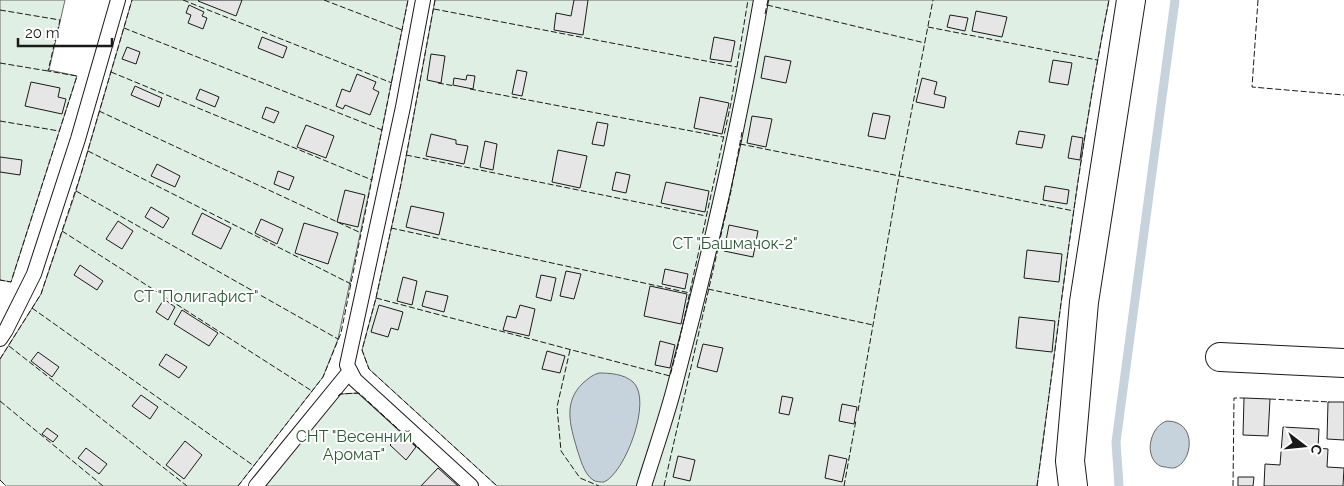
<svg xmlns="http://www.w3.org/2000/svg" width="1344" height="486" font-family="Raleway,sans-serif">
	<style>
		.green { fill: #e0efe3; stroke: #6a6a6a }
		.water { fill: #c6d2dc; stroke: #6a6a6a }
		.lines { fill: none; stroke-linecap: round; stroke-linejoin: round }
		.stream { stroke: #c6d2dc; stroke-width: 9 }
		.building { fill: #e6e6e6; stroke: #1a1a1a }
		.service-casing { stroke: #1a1a1a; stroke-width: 16 }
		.minor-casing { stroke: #1a1a1a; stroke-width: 30 }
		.service { stroke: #fff; stroke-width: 14 }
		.minor { stroke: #fff; stroke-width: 28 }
		.fence { stroke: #1a1a1a; stroke-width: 1; stroke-dasharray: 6 2.5; stroke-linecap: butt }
		.labels { text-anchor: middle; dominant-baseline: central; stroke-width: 4; stroke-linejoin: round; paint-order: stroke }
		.park-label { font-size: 16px; fill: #2b5a34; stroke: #fff }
	</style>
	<rect width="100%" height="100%" fill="#fff"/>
	<g class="green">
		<polygon points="0,0 65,0 49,70 77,76 11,282 0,280"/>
		<polygon points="132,0 408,0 382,130 338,339 323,377 238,486 6,486 0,480 0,359 41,294 76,191"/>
		<path d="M435,0H1109C1077,161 1059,324 1037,486H497L369,369L362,350L376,298L401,184Z"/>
		<polygon points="359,393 460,486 264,486 340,394"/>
	</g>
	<g class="water">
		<path d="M599,373C610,373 624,374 633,382C653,400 625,473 604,482C601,482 596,482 593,480C584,474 580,458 577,449C570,425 563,402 583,383C589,378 592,375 599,373Z"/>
		<path d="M1167,421C1198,421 1193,463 1174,468C1174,468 1167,468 1166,467C1162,467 1159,466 1156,463C1144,451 1152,425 1167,421Z"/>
	</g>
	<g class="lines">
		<polyline class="stream" points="1119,486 1116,442 1175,0"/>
	</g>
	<g class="building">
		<polygon points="199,0 242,0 236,16 198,1"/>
		<polygon points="574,0 588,0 583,35 554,30 556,13 571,16"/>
		<polygon points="189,5 204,12 202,16 207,18 203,29 188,23 191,15 186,13"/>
		<polygon points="976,11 1007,17 1002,37 972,31"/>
		<polygon points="950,15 968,18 965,31 947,27"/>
		<polygon points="262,37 287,47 283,58 258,48"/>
		<polygon points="714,37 735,41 731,62 710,59"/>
		<polygon points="127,47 140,52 136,64 122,59"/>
		<polygon points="431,54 445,56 441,83 427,80"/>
		<polygon points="765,56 791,61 786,83 761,78"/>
		<polygon points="1053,60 1072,63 1068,85 1049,82"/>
		<polygon points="517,70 527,72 522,96 512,94"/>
		<polygon points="357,74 376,82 373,89 379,92 370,115 345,105 343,109 336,106 342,89 350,92"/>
		<polygon points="467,75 475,76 473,89 453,85 454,78 466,80"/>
		<polygon points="922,78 937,82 934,94 946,97 944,108 916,102"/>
		<polygon points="31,82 60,88 58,97 66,99 62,114 25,106"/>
		<polygon points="135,86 162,98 159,107 131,95"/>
		<polygon points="200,89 219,97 215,107 196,99"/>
		<polygon points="700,97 729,103 722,134 694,128"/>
		<polygon points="266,107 279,112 274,123 262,118"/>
		<polygon points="873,113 890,116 885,139 868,136"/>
		<polygon points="752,116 772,119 766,147 747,143"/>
		<polygon points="597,122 608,124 604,146 592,144"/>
		<polygon points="306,125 334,136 326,158 297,147"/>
		<polygon points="1019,131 1045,135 1042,148 1016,144"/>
		<polygon points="431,134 456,140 456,144 468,146 464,164 426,156"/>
		<polygon points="1072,136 1083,138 1080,160 1068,158"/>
		<polygon points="485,141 497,144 493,170 480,167"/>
		<polygon points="558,150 587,156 580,188 552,182"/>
		<polygon points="0,157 22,160 20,175 0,172"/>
		<polygon points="157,164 180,176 175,187 151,176"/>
		<polygon points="278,171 294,177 289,190 274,184"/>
		<polygon points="616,172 630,175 626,193 612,190"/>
		<polygon points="666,182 709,191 705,212 661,203"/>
		<polygon points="1045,186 1069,190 1067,204 1043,200"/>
		<polygon points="345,190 365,195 358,227 337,222"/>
		<polygon points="411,206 444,213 439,235 406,227"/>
		<polygon points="151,207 169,218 163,228 145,217"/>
		<polygon points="202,213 231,228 221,249 192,234"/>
		<polygon points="261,219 283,229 277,244 255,233"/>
		<polygon points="118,221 133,231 122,249 106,239"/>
		<polygon points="304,223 338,233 328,264 295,253"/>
		<polygon points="729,225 758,231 753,257 724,251"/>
		<polygon points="1027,250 1062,254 1059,282 1024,278"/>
		<polygon points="80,265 103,281 97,290 74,275"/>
		<polygon points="665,269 688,274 685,289 662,284"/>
		<polygon points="566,271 581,274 574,299 560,296"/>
		<polygon points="541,275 556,278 551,301 536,297"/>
		<polygon points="403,277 417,281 412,305 397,301"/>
		<polygon points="650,286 687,294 681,324 644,316"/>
		<polygon points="426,291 448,296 444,312 422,306"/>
		<polygon points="164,299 175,307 168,320 156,312"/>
		<polygon points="379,305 403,312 398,330 391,328 388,337 371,332"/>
		<polygon points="520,305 535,309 529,336 503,330 507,316 516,318"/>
		<polygon points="182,310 218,333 209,346 174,324"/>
		<polygon points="1019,317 1055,321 1052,352 1016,348"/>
		<polygon points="660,341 675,345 670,368 655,365"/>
		<polygon points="703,344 723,348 717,372 697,367"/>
		<polygon points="547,351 565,356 560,373 542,369"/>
		<polygon points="38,352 59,367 52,377 31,361"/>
		<polygon points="166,354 187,367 179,378 159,365"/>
		<polygon points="141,395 158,407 150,419 132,406"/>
		<polygon points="782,396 793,398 789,415 779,413"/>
		<polygon points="1244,398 1270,399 1268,436 1243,435"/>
		<polygon points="1328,402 1344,402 1344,440 1327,439"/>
		<polygon points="842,404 857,407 854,424 839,421"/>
		<polygon points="1283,427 1319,429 1318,448 1328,449 1327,467 1344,468 1343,486 1264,486 1265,464 1280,465"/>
		<polygon points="47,428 58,436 53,442 42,434"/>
		<polygon points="401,433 416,447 406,460 390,445"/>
		<polygon points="185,441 202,455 184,479 166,465"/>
		<polygon points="86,448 107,464 99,474 78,458"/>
		<polygon points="829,455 847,459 842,482 825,478"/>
		<polygon points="678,456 695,460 690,481 673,477"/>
		<polygon points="438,468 458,486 421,486"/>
		<polygon points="1238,477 1254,477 1253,486 1238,486"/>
	</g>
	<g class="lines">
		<defs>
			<g id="service">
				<polyline points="423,0 403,107 347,365 355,380 471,486"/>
				<polyline points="0,339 6,330 34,274 78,139 118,0"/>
				<polyline points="256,486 350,371"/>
				<path d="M644,486C655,450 668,414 677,377C710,253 739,127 761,0"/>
			</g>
			<g id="minor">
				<polyline points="1220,357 1344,363"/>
				<polyline points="1073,486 1070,461 1084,302 1131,0"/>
			</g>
		</defs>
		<use href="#service" class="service-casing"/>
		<use href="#minor" class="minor-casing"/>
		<use href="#service" class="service"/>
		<use href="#minor" class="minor"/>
		<g class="fence">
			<polyline points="183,0 392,83"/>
			<polyline points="324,0 402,30"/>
			<polyline points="435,0 401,184 376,298 362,350 369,369 497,486"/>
			<polyline points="1258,0 1252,87 1344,95"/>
			<polyline points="767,5 925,43"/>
			<polyline points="434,9 737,67"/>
			<polyline points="0,10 60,20 48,71 77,76 11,282 0,280"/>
			<polyline points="765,14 768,0"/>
			<polyline points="928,27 1097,60"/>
			<polyline points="124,28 382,130"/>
			<polyline points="0,63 48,71"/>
			<polyline points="111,72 372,180"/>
			<polyline points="438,83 455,86"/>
			<polyline points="470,89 723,137"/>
			<polyline points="99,111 361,233"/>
			<polyline points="0,121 59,131"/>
			<polyline points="740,144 1074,211"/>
			<polyline points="88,151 351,284"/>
			<polyline points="406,155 706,216"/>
			<polyline points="76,191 338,339"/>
			<polyline points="391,228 690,293"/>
			<polyline points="62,231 312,391"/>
			<polyline points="708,289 873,325"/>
			<polyline points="376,298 670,376 679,342 731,103 748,0"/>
			<polyline points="32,308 254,466"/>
			<polyline points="9,346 187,486"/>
			<polyline points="570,350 557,407 561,451 580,478 599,486"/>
			<polyline points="0,359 41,294 81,174 132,0"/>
			<polyline points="338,396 340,394 359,393 420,449"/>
			<polyline points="1270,399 1330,402"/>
			<polyline points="0,401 103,486"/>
			<polyline points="858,411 899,176 933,0"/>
			<polyline points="0,480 6,486"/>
			<polyline points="238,486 323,377 341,333 408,0"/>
			<polyline points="664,486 731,191 742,132"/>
			<polyline points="844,486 856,420"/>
			<path d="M1037,486C1059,324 1077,161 1109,0"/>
			<polyline points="1233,486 1234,398 1244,398"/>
		</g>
	</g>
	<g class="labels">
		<g class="park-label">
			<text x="735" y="243">СТ "Башмачок-2"</text>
			<text x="196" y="296">СТ "Полигафист"</text>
			<text x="354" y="436">СНТ "Весенний<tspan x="354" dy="18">Аромат"</tspan></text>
		</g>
	</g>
	<g transform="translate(1304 446) rotate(106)" stroke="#ffffff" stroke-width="4" paint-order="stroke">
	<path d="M0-4L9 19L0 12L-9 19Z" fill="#1a1a1a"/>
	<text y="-8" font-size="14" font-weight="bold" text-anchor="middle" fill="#1a1a1a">С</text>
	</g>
	<path d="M18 38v8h94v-8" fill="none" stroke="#1a1a1a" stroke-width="2.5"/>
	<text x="25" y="38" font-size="15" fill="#1a1a1a" stroke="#ffffff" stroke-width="4" paint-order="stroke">20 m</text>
</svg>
